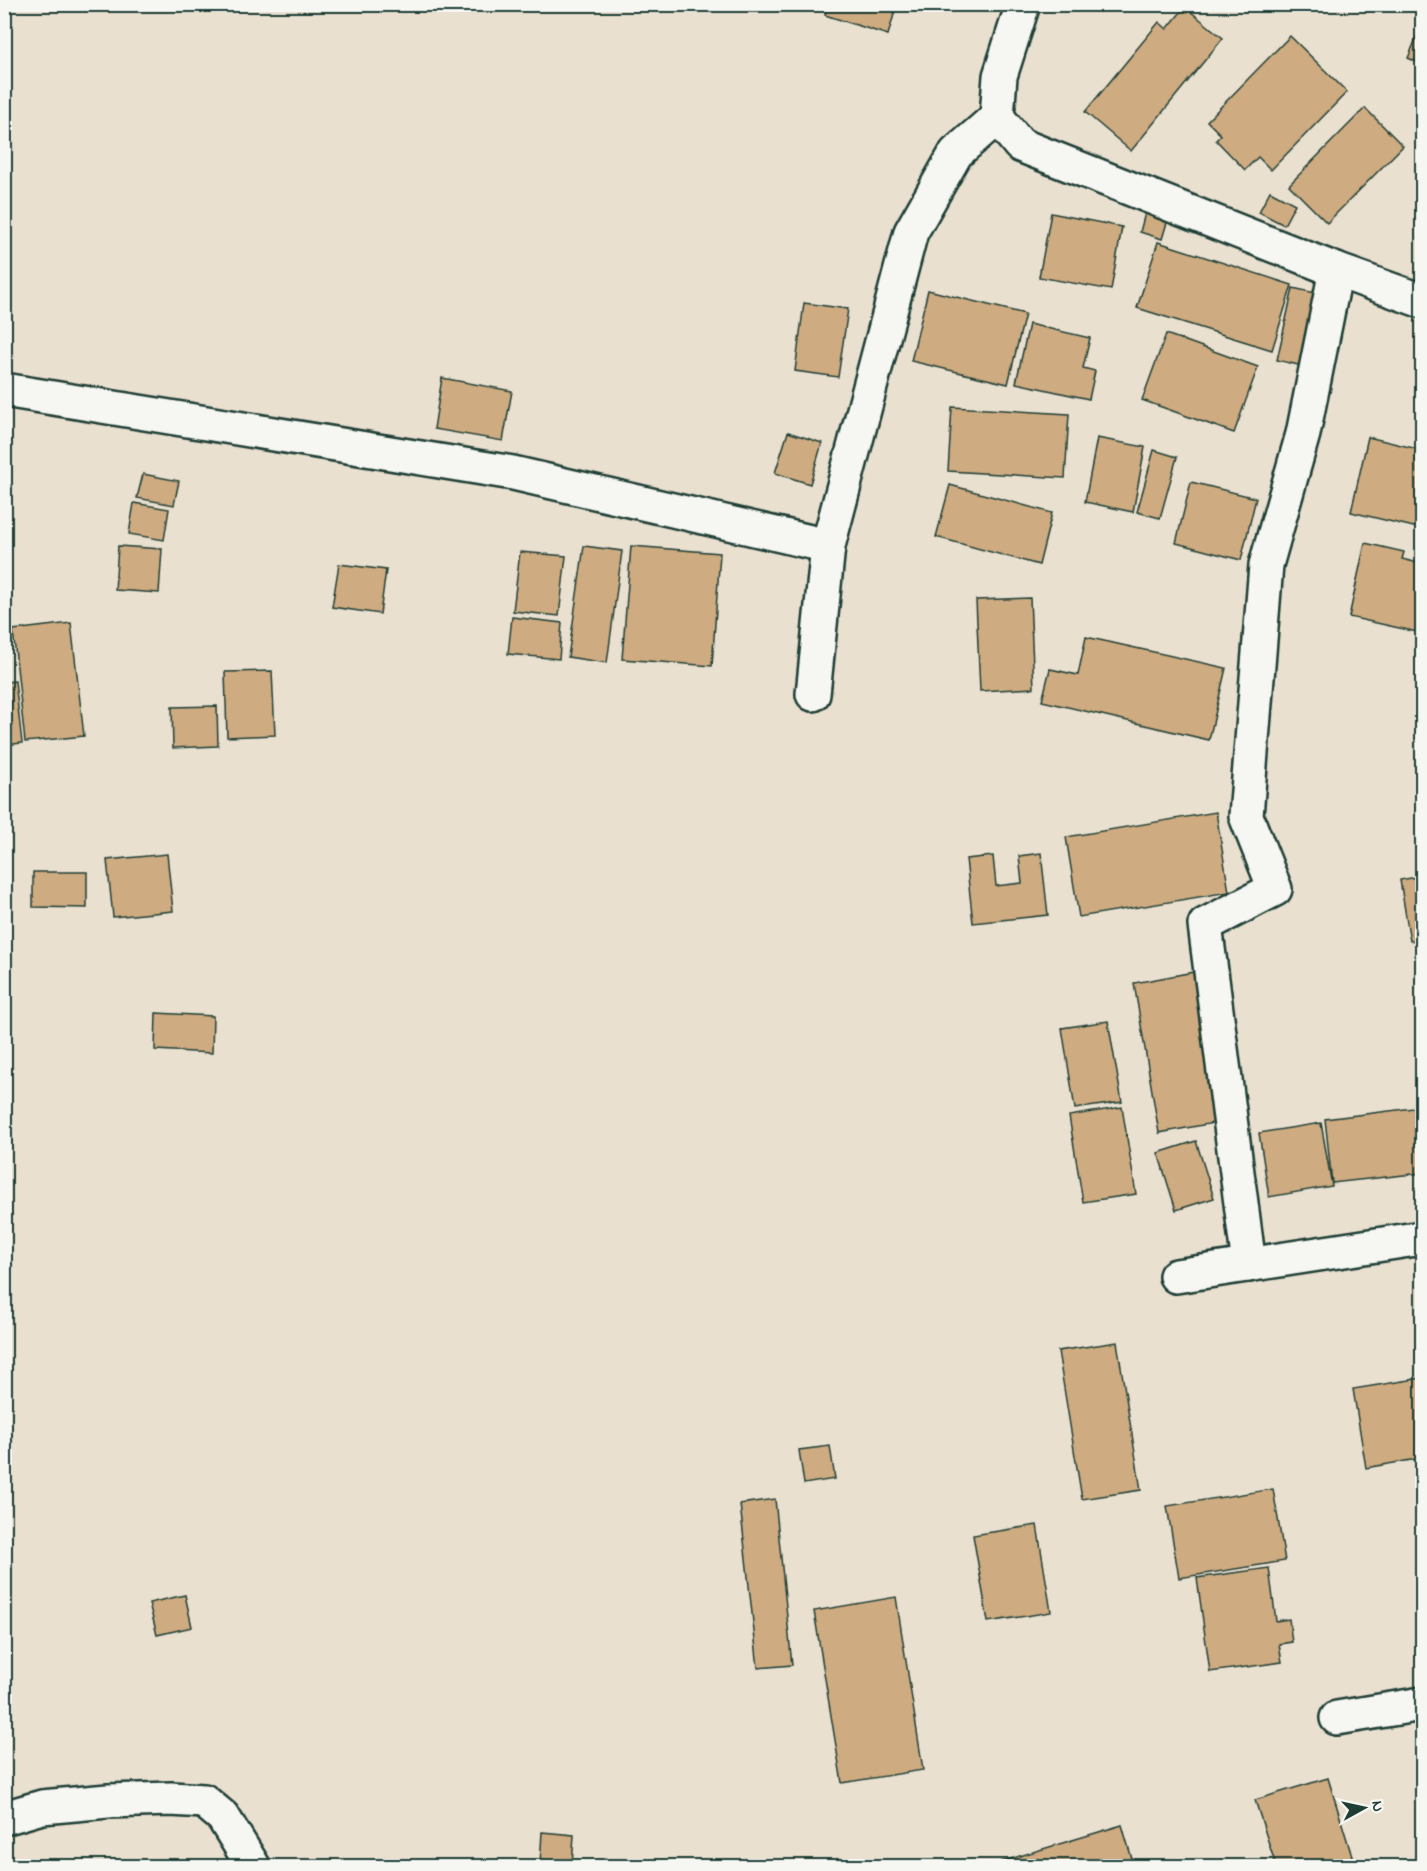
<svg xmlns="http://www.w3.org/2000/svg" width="1427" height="1871" font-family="'Indie Flower',sans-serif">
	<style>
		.building { fill: #ceab80; stroke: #1f3d34; stroke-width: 1.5 }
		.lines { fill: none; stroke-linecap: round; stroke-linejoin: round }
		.street-casing { stroke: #1f3d34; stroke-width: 38 }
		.street { stroke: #f6f6f2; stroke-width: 33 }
	</style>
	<rect width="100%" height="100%" fill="#eae0d0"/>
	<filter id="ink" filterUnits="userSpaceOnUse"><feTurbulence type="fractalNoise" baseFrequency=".0167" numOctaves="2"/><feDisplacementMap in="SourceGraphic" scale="12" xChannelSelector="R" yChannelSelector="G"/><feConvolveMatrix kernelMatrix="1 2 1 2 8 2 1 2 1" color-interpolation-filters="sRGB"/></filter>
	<g filter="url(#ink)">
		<g class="building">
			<polygon points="473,4 521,4 521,10 473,6"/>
			<polygon points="828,4 897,4 888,35 825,15"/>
			<polygon points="1185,7 1223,38 1131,151 1085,112 1159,22 1167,29"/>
			<polygon points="1422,24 1422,64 1408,58"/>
			<polygon points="1290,36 1347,92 1271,170 1258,157 1245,170 1216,140 1221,135 1207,121"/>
			<polygon points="1365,108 1403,146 1327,223 1289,185"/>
			<polygon points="1270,191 1295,204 1284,225 1259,212"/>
			<polygon points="1146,209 1169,216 1162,239 1140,232"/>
			<polygon points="1051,213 1122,227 1111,290 1039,277"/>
			<polygon points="1158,242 1292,285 1272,350 1137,308"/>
			<polygon points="1293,288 1324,295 1307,367 1277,360"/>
			<polygon points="928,290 1025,314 1008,384 911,361"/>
			<polygon points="804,303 848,309 838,377 795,371"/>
			<polygon points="1029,324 1090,338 1083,368 1095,371 1089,399 1016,383"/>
			<polygon points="1166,334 1258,367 1234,433 1142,400"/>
			<polygon points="442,378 512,391 503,441 434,429"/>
			<polygon points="952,407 1069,414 1065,478 948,471"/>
			<polygon points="788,432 822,443 810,484 775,473"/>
			<polygon points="1368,437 1422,450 1422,529 1351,512"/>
			<polygon points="1097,438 1145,447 1133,512 1085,502"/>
			<polygon points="1154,450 1177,457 1160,518 1137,512"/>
			<polygon points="143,474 179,481 174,505 137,498"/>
			<polygon points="1191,482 1256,498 1241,560 1176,543"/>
			<polygon points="950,485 1052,513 1039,565 936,537"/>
			<polygon points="134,503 169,509 164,540 129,534"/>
			<polygon points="1365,543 1404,552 1402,559 1422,564 1422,633 1349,617"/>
			<polygon points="118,546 162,549 159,593 115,590"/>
			<polygon points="584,546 622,551 607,663 568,657"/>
			<polygon points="631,546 720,553 712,666 622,659"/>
			<polygon points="520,552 566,556 559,616 513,611"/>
			<polygon points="339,564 386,570 380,614 332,607"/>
			<polygon points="1030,598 1034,688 980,691 976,600"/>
			<polygon points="512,617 562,623 559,659 508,654"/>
			<polygon points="71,623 84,736 25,742 13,630"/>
			<polygon points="1086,637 1226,668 1209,740 1042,701 1050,669 1078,675"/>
			<polygon points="272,671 275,735 227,737 225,672"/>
			<polygon points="15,681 22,743 4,745 4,682"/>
			<polygon points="217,706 218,746 173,748 172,707"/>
			<polygon points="1216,812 1229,892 1079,917 1066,837"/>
			<polygon points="1041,853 1048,915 973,923 966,859 993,856 996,886 1022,883 1019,856"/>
			<polygon points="167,854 173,911 113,917 107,860"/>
			<polygon points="33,872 87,872 87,908 33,907"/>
			<polygon points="1422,876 1422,939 1410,941 1400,880"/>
			<polygon points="1194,972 1219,1122 1159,1133 1134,983"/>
			<polygon points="156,1013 213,1016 212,1053 155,1050"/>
			<polygon points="1108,1021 1122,1102 1075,1109 1062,1028"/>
			<polygon points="1122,1107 1136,1194 1083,1202 1069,1116"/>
			<polygon points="1421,1107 1422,1173 1332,1183 1325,1119"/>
			<polygon points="1321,1123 1332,1186 1269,1197 1259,1133"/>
			<polygon points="1196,1141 1214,1198 1176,1210 1158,1153"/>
			<polygon points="1117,1342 1141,1490 1082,1499 1058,1351"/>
			<polygon points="1422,1378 1422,1458 1366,1468 1353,1389"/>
			<polygon points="830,1446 835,1479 804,1484 799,1450"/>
			<polygon points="1273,1489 1285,1561 1179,1578 1167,1506"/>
			<polygon points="775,1499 792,1665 758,1668 740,1504"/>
			<polygon points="1037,1525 1051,1612 988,1622 973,1535"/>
			<polygon points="1269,1568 1276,1621 1289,1619 1292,1642 1279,1644 1282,1662 1210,1672 1197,1578"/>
			<polygon points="185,1595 192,1627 157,1635 149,1603"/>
			<polygon points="896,1597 923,1770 842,1783 814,1611"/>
			<polygon points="1328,1778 1355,1866 1276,1866 1255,1800"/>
			<polygon points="1122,1825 1134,1866 987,1866"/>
			<polygon points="542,1832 574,1835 572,1866 507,1866 507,1862 540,1864"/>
			<polygon points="637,1861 672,1865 672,1866 637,1866"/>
		</g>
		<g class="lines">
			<defs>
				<g id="street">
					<polyline points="997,117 1020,145 1336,270 1422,301"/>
					<polyline points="4,390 513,473 828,546"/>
					<polyline points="813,694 828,546 911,232 956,153 997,117 1000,76 1023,4"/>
					<polyline points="1249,1265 1205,925 1275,889 1246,816 1266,565 1303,434 1336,270"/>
					<polyline points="1176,1276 1422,1238"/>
					<polyline points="1337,1718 1422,1704"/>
					<polyline points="4,1818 42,1807 108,1801 171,1799 204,1801 223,1817 253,1866"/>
				</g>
			</defs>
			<use href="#street" class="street-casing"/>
			<use href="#street" class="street"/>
		</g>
	</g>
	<rect width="1427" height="1871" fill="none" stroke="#f6f6f2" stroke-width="24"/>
	<rect x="12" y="12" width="1403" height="1847" fill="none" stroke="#1f3d34" stroke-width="2" filter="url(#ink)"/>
	<g transform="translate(1364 1808) rotate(82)" stroke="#f6f6f2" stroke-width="4.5" paint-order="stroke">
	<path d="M0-4.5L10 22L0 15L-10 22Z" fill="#1f3d34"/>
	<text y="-9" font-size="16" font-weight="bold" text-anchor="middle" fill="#1f3d34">N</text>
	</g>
</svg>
